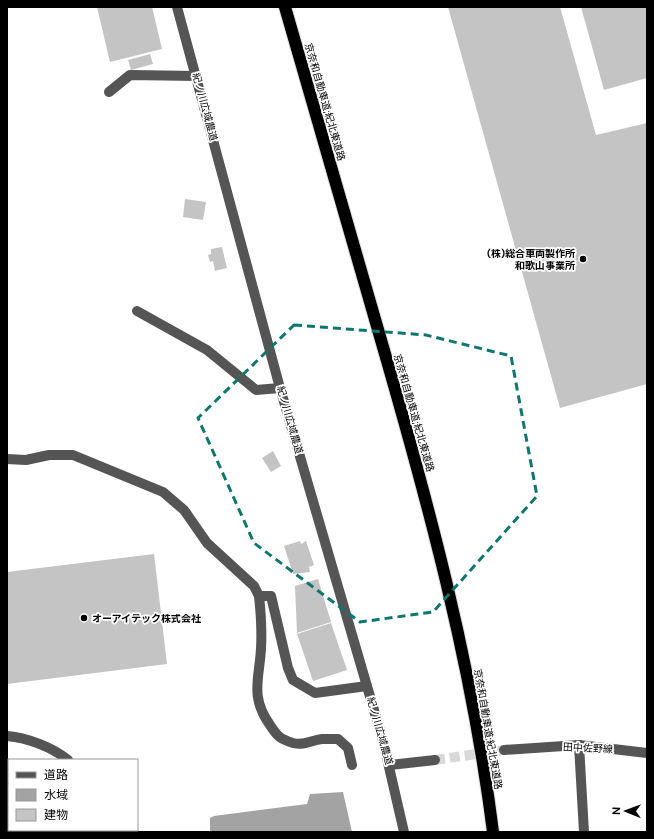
<svg xmlns="http://www.w3.org/2000/svg" width="654" height="839" font-family="'DM Sans','Noto Sans JP',sans-serif">
	<style>
		.water { fill: #a3a3a3 }
		.building { fill: #c4c4c4 }
		.lines { fill: none; stroke-linecap: round; stroke-linejoin: round }
		.minor-tunnel { stroke: #d9d9d9; stroke-width: 10; stroke-dasharray: 10 5; stroke-linecap: butt }
		.highway-casing { stroke: #dbdbdb; stroke-width: 14 }
		.minor { stroke: #555; stroke-width: 10 }
		.highway { stroke: #000; stroke-width: 12 }
		.marked { fill: none; stroke: #0f766e; stroke-width: 3; stroke-dasharray: 8 5; stroke-linejoin: round }
		.poi-dot { fill: #000; stroke: #fff; stroke-width: 1.5 }
		.labels { text-anchor: middle; dominant-baseline: central; stroke-width: 3.5; stroke-linejoin: round; paint-order: stroke }
		.street-label { font-size: 10px; fill: #000; stroke: #fff }
		.poi-label { font-size: 10px; font-weight: bold; fill: #000; stroke: #fff; text-anchor: end }
	</style>
	<rect width="100%" height="100%" fill="#fff"/>
	<polygon class="water" points="343,792 352,832 210,832 210,818 214,816 307,804 310,794"/>
	<g class="building">
		<polygon points="97,7 152,7 162,49 110,62"/>
		<polygon points="448,7 560,7 596,135 647,123 647,384 560,408"/>
		<polygon points="581,7 647,7 647,78 604,90"/>
		<polygon points="150,54 153,64 131,70 128,60"/>
		<polygon points="185,199 206,202 203,220 183,217"/>
		<polygon points="222,247 227,268 215,271 213,261 210,262 208,255 211,254 211,249"/>
		<polygon points="273,451 281,466 271,472 262,458"/>
		<polygon points="300,541 301,544 306,541 314,565 309,567 310,572 293,574 284,546"/>
		<polygon points="154,554 167,664 7,684 7,572"/>
		<polygon points="318,579 331,622 297,633 295,586"/>
		<polygon points="331,623 347,670 313,681 297,634"/>
		<polygon points="9,802 9,830 15,830 15,832 7,832 7,803"/>
	</g>
	<g class="lines">
		<polyline class="minor-tunnel" points="435,760 504,750"/>
		<defs>
			<path id="highway" d="M285,7C317,118 349,229 381,340C428,502 472,665 493,832"/>
		</defs>
		<use href="#highway" class="highway-casing"/>
		<g class="minor">
			<polyline points="177,7 280,388 383,741 404,832"/>
			<polyline points="109,92 130,75 197,76"/>
			<polyline points="137,311 207,350 256,390 280,388"/>
			<polyline points="7,459 26,460 49,455 73,455 163,492 184,510 207,543 254,586 259,596 271,596 288,668 293,680 315,693 367,686"/>
			<path d="M259,596C261,614 262,631 261,649C259,680 250,697 270,725C277,736 280,739 293,743C305,746 311,740 322,739C327,739 333,739 338,739L348,748L352,765"/>
			<path d="M7,736C28,738 52,747 68,760"/>
			<polyline points="579,745 584,832"/>
			<polyline points="504,750 579,745 647,753"/>
			<polyline points="390,765 435,760"/>
			<polyline points="123,830 124,832"/>
		</g>
		<use href="#highway" class="highway"/>
	</g>
	<path class="marked" d="M294,325L426,335L511,356L537,496L433,612L360,622L254,543L198,418Z"/>
	<g class="poi-dot">
		<circle cx="583" cy="259" r="4"/>
		<circle cx="84" cy="618" r="4"/>
	</g>
	<g class="labels">
		<g class="street-label">
			<text transform="translate(325 102) rotate(74)">京奈和自動車道;紀北東道路</text>
			<text transform="translate(205 107) rotate(75)">紀ノ川広域農道</text>
			<text transform="translate(414 413) rotate(74)">京奈和自動車道;紀北東道路</text>
			<text transform="translate(290 420) rotate(74)">紀ノ川広域農道</text>
			<text transform="translate(488 729) rotate(80)">京奈和自動車道;紀北東道路</text>
			<text transform="translate(380 731) rotate(74)">紀ノ川広域農道</text>
			<text transform="translate(588 748) rotate(3)">田中佐野線</text>
		</g>
		<g class="poi-label">
			<text x="575" y="253">(株)総合車両製作所<tspan x="575" dy="12">和歌山事業所</tspan></text>
			<text x="92" y="618" text-anchor="start">オーアイテック株式会社</text>
		</g>
	</g>
	<rect width="654" height="839" fill="none" stroke="#000000" stroke-width="16"/>
	<rect x="8" y="759" width="130" height="72" fill="#ffffff" stroke="#999999"/>
	<rect x="16" y="772" width="20" height="6" fill="#555555" stroke="#999999"/>
	<text x="44" y="779" font-size="12" fill="#000000">道路</text>
	<rect x="16" y="789" width="20" height="12" fill="#a3a3a3" stroke="#999999"/>
	<text x="44" y="799" font-size="12" fill="#000000">水域</text>
	<rect x="16" y="809" width="20" height="12" fill="#c4c4c4" stroke="#999999"/>
	<text x="44" y="819" font-size="12" fill="#000000">建物</text>
	<g transform="translate(626 811) rotate(271)" stroke="#ffffff" stroke-width="3" paint-order="stroke">
	<path d="M0-3L7 15L0 10L-7 15Z" fill="#000000"/>
	<text y="-6" font-size="11" font-weight="bold" text-anchor="middle" fill="#000000">N</text>
	</g>
</svg>
